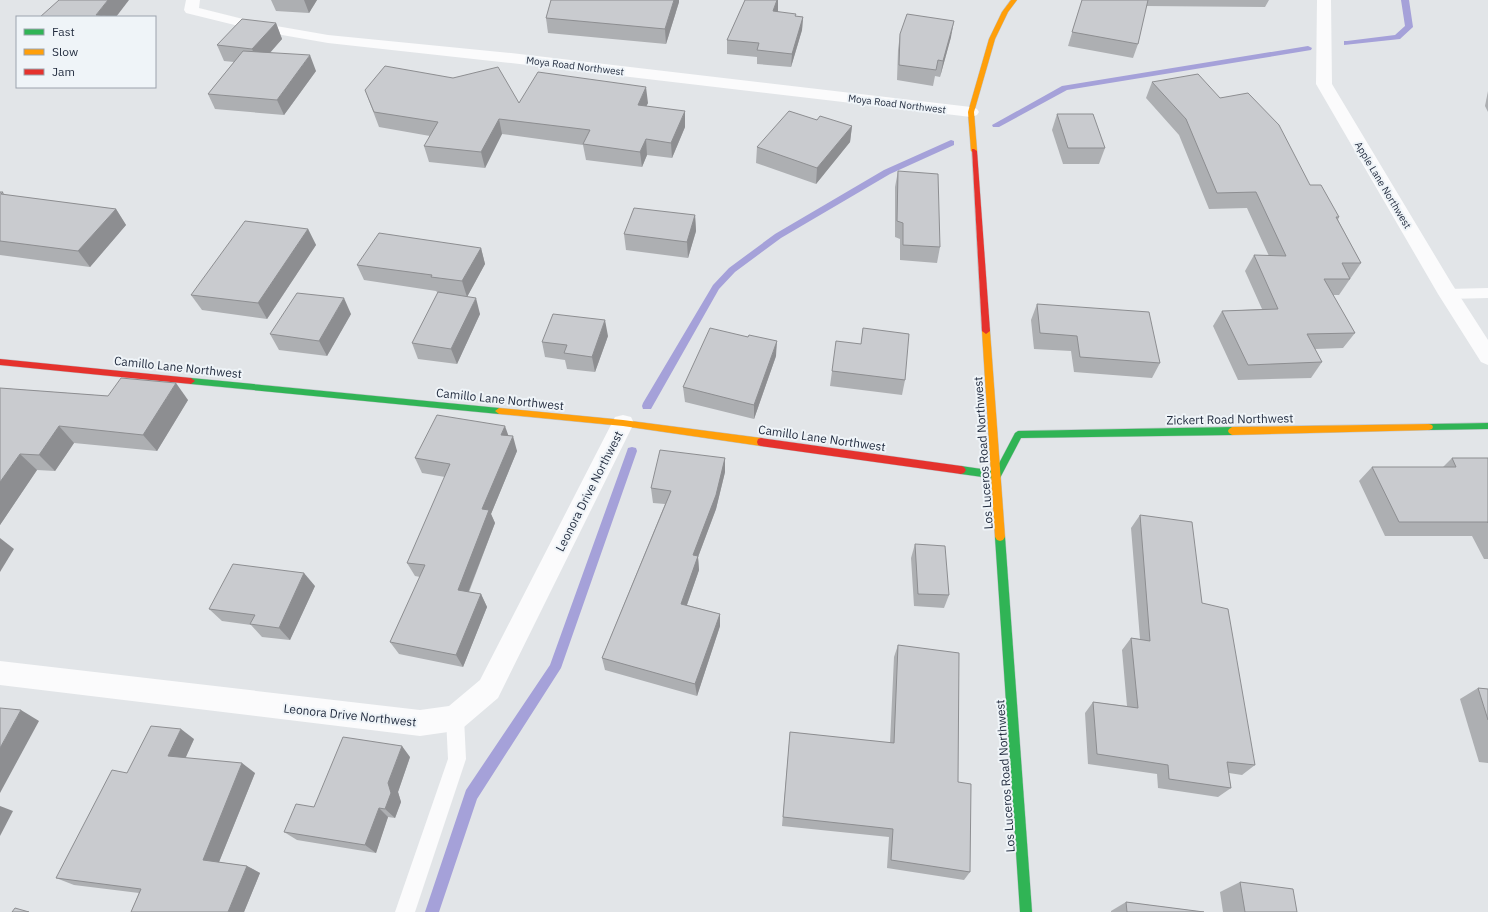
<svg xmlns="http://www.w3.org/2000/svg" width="1488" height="912" font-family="'IBM Plex Sans',sans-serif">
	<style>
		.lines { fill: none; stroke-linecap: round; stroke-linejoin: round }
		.stream { fill: #a5a1d9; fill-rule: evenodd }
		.fast-casing { stroke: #bec3c8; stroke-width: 1 }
		.slow-casing { stroke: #bec3c8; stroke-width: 1 }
		.jam-casing { stroke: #bec3c8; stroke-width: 1 }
		.lane { fill: #fbfbfc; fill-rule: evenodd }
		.street { fill: #fbfbfc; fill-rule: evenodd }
		.fast { fill: #30b455; fill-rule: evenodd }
		.slow { fill: #ff9f0a; fill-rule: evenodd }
		.jam { fill: #e5322d; fill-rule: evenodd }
		.wall { fill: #adafb2 }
		.shaded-wall { fill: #8d8e91 }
		.building { fill: #c9cbcf; stroke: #8d8e91 }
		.labels { text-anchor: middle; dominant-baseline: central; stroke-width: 4; stroke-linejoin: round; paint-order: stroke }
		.far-street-label { font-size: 10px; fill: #1f293c; stroke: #eff4f8 }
		.street-label { font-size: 12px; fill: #1f293c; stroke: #eff4f8 }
	</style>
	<rect width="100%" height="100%" fill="#e2e5e8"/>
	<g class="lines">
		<g class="stream">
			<polygon points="1401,0 1409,0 1413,27 1400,39 1344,45 1344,41 1347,41 1395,35 1405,26"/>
			<polygon points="1308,46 1312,48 1311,50 1067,90 999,127 993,127 992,125 1062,86"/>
			<polygon points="951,140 954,141 954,145 890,174 781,238 735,272 719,289 651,409 643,409 642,406 643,403 713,285 729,268 775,234 884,170"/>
			<polygon points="632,447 636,448 637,451 561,668 477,799 439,912 425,912 466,790 550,665 627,451 628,448"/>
		</g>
		<defs>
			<g id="fast">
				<polygon points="191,378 499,408 503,411 499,414 191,384 187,381"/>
				<polygon points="1488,423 1488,429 1429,430 1426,429 1425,427 1426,425 1429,424"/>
				<polygon points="1232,427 1235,429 1236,431 1235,433 1232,435 1021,438 1000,478 997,479 961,474 958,473 956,470 958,467 961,466 995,471 1015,433 1018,431"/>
				<polygon points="1000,533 1003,534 1005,537 1032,912 1020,912 995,537 997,534"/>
			</g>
			<g id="slow">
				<polygon points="1011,0 1017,0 1008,12 995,39 974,112 977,151 974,153 971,151 968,112 989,39 1002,12"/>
				<polygon points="986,328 990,331 1005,537 1003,540 1000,541 997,540 995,537 982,331"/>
				<polygon points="499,408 623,420 761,438 764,439 765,442 764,445 761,446 623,426 499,414 495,411"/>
				<polygon points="1429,424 1432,425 1433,427 1432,429 1429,430 1232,435 1229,433 1228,431 1229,429 1232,427"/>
			</g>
			<g id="jam">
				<polygon points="972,149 974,149 977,151 990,331 986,334 982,331"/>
				<polygon points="0,359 191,378 195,381 191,384 0,365"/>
				<polygon points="761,438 961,466 964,467 966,470 964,473 961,474 761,446 758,445 757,442 758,439"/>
			</g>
		</defs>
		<use href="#fast" class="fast-casing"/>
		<use href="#slow" class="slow-casing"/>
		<use href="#jam" class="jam-casing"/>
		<g class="lane">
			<polygon points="1488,288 1488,298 1448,299 1443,297 1441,294 1443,291 1448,289"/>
			<polygon points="455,709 461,712 464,718 466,759 415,912 395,912 448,759 446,718 449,712"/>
		</g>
		<g class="street">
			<polygon points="186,0 200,0 199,8 259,23 328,35 511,53 971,107 977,109 979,112 977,115 971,117 511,63 328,43 259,31 186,13 184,10"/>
			<polygon points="1317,0 1331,0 1332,84 1452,284 1488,340 1488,365 1481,362 1438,294 1316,84"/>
			<polygon points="623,415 631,417 634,423 498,698 464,727 455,731 420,736 0,685 0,661 420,710 449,706 480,680 615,417"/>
		</g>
		<use href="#fast" class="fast"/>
		<use href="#slow" class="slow"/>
		<use href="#jam" class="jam"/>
	</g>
	<g class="wall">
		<polygon points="271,0 317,0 309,13 276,11"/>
		<polygon points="551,0 679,0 679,2 666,44 548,33 546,18"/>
		<polygon points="745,0 778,0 778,12 796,16 803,17 802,30 791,67 757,64 757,57 727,54 727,40"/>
		<polygon points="1082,0 1269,0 1265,7 1146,6 1138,44 1133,58 1068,46"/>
		<polygon points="276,23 282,39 270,53 316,71 284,115 215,109 208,94 234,62 224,61 217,45"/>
		<polygon points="900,34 951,37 940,77 935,76 933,86 897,80 898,50"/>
		<polygon points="1152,82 1220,98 1310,185 1339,217 1338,220 1361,263 1339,295 1333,295 1355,333 1343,348 1315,349 1322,362 1311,378 1238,380 1213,326 1222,311 1262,309 1245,271 1254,255 1269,256 1247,208 1209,209 1179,135 1146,98"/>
		<polygon points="365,90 519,103 648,103 646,106 685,127 672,158 647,155 642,167 586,160 583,145 502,134 485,168 429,162 424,146 430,136 379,127"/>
		<polygon points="1488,91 1488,112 1485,106"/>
		<polygon points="1057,114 1105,148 1099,164 1063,164 1052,130"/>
		<polygon points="817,120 852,126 850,142 816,184 756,163 757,147"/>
		<polygon points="898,171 940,247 937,263 900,260 900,239 895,237 895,187"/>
		<polygon points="0,192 3,192 5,195 116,209 126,225 90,267 0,255"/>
		<polygon points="695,215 696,231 688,258 626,250 624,234"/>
		<polygon points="308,229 316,245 267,319 202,310 191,295"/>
		<polygon points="481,248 485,264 467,297 480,314 457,364 418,359 412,343 438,293 436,291 364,280 357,265"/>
		<polygon points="1037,304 1160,363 1152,378 1074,372 1071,351 1034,349 1031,320"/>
		<polygon points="351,314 327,356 279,350 270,334"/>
		<polygon points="863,328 905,380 902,395 830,386 832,371 861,344"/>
		<polygon points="608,336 595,372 567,369 565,360 545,357 542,342"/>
		<polygon points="776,356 754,419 685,402 683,387"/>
		<polygon points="0,388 108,396 188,400 157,451 74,443 55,471 37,470 0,525"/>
		<polygon points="508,435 517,451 491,514 495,523 469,592 481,594 487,607 463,667 399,654 390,642 420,577 415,576 407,563 445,477 422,473 415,458"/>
		<polygon points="725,458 725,472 716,509 698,557 699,570 687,605 720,614 720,626 697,696 605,670 602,658 665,504 653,503 651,488"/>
		<polygon points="1452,458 1488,458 1488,559 1484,559 1472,536 1385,536 1359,481 1372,467 1443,467"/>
		<polygon points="1140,515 1202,603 1255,765 1242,775 1229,773 1231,788 1218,797 1158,788 1157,774 1088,764 1085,713 1093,702 1127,706 1122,650 1131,638 1140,639 1131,528"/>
		<polygon points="915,544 949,595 944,608 914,606 911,558"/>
		<polygon points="315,586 290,640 262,637 251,625 222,621 209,609"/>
		<polygon points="898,645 958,782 970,872 964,880 887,868 889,837 782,826 790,732 890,743 894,657"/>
		<polygon points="1478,688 1488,689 1488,763 1479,762 1460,699"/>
		<polygon points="194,739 185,758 255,773 219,862 247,866 260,873 244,912 131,912 139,893 74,885 56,878 127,773"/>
		<polygon points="410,757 398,792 401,802 395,818 388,817 376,853 297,840 284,832 314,807"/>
		<polygon points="1240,882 1297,912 1223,912 1220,892"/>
		<polygon points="1126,902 1204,912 1111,912 1111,911"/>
	</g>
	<g class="shaded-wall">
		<polygon points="108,0 129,0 116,17 96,15"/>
		<polygon points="304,0 317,0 309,13"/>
		<polygon points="674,0 679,0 679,2 666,44 665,29"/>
		<polygon points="777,0 778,0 778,11 773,25 773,11"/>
		<polygon points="803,17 802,30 791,67 792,54"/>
		<polygon points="954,21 951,37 940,77 943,61"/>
		<polygon points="276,23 282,39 259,65 252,49"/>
		<polygon points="310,55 316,71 284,115 277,100"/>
		<polygon points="646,87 648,103 639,121 638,105"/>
		<polygon points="685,111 685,127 672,158 671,143"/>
		<polygon points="499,119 502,134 485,168 481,152"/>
		<polygon points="852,126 850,142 816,184 817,168"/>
		<polygon points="646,139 647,155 642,167 640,152"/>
		<polygon points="116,209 126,225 90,267 78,251"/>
		<polygon points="695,215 696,231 688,258 687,242"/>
		<polygon points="308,229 316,245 267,319 258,303"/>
		<polygon points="481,248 485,264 467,297 462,281"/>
		<polygon points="344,298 351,314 327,356 319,341"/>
		<polygon points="476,298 480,314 457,364 451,349"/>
		<polygon points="605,320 608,336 595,372 592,357"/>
		<polygon points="777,341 776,356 754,419 754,405"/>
		<polygon points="176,383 188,400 157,451 143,435"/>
		<polygon points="59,426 74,443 55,471 39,455"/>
		<polygon points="505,426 510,440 501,435"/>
		<polygon points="513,436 517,451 491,514 495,523 464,603 458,590 482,509"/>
		<polygon points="20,454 37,470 0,525 0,482"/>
		<polygon points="725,458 725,472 716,509 698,557 699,570 683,616 681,604 693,555"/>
		<polygon points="0,538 14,549 0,572"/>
		<polygon points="304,573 315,586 290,640 279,628"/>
		<polygon points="481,594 487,607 463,667 456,655"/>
		<polygon points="720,614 720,626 697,696 695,684"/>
		<polygon points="21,710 39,721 0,793 0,748"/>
		<polygon points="181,729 194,739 182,766 168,756"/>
		<polygon points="402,746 410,757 398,792 401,802 395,818 385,809 388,783"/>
		<polygon points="242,763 255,773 217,867 203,860"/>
		<polygon points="0,806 13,811 0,836"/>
		<polygon points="379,808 388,817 376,853 365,845"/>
		<polygon points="247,866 260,873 244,912 228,912"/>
	</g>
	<g class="building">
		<polygon points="59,0 108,0 96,15 117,17 40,17"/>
		<polygon points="551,0 674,0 665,29 546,18"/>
		<polygon points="745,0 777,0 773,11 796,14 795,16 803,17 792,54 757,50 759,43 727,40"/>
		<polygon points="1082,0 1148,0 1138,44 1072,32"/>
		<polygon points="907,14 954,21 943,61 938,60 936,70 899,65 900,34"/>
		<polygon points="242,19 276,23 252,49 217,45"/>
		<polygon points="243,51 310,55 277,100 208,94"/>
		<polygon points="385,66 453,78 498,67 519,103 538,72 646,87 638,105 685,111 671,143 646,139 640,152 583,144 590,130 499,119 481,152 424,146 438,122 374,112 365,90"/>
		<polygon points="1198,74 1220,98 1248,93 1279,125 1310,185 1321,185 1339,217 1336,217 1361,263 1342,263 1350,279 1324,279 1355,333 1307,334 1322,362 1248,365 1222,311 1278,309 1254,255 1286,256 1256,192 1217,193 1186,119 1152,82"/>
		<polygon points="789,111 817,120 820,116 852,126 817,168 757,147"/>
		<polygon points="1057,114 1093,114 1105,148 1068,148"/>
		<polygon points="898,171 938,174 940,247 903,245 903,223 897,221"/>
		<polygon points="0,192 3,192 1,194 116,209 78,251 0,241"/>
		<polygon points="634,208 695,215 687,242 624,234"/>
		<polygon points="245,221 308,229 258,303 191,295"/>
		<polygon points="379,233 481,248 462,281 431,277 432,275 357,265"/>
		<polygon points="438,292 476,298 451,349 412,343"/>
		<polygon points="297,293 344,298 319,341 270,334"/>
		<polygon points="1037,304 1149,312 1160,363 1080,357 1077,336 1040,333"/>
		<polygon points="553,314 605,320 592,357 564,353 567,345 542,342"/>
		<polygon points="710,328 748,337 749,335 777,341 754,405 683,387"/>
		<polygon points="863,328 909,334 905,380 832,371 836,341 861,344"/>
		<polygon points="121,378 176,383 143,435 59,426 39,455 20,454 0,482 0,388 108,396"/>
		<polygon points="437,415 505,426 501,435 513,436 482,509 489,510 458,590 481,594 456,655 390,642 425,565 407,563 450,464 415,458"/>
		<polygon points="660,450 725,458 716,495 693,555 698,556 681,604 720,614 695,684 602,658 671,491 651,488"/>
		<polygon points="1452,458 1488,458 1488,523 1488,522 1399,522 1372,467 1456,467"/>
		<polygon points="1140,515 1192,522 1202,603 1228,609 1255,765 1227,762 1231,788 1169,779 1168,765 1097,754 1093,702 1138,708 1131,638 1150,641"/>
		<polygon points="915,544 945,546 949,595 918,594"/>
		<polygon points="233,564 304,573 279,628 250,624 255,615 209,609"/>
		<polygon points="898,645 959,653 958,782 971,784 970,872 891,860 893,829 783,817 790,732 894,743"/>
		<polygon points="1478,688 1488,689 1488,720"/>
		<polygon points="0,708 21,710 0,748"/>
		<polygon points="151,726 181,729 168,756 242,763 203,860 247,866 228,912 131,912 141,889 56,878 112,770 127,773"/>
		<polygon points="343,737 402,746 388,783 391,793 385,809 379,808 365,845 284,832 296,804 314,807"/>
		<polygon points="1240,882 1293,889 1297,912 1245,912"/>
		<polygon points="1126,902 1204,912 1127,912"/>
		<polygon points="15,908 29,912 12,912"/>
	</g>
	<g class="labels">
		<g class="far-street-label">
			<text transform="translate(575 66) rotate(7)">Moya Road Northwest</text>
			<text transform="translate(897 104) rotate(7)">Moya Road Northwest</text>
			<text transform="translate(1383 185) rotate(59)">Apple Lane Northwest</text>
		</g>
		<g class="street-label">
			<text transform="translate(178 367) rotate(6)">Camillo Lane Northwest</text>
			<text transform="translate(500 399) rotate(6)">Camillo Lane Northwest</text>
			<text transform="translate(1230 419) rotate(-1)">Zickert Road Northwest</text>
			<text transform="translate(822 438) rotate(8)">Camillo Lane Northwest</text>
			<text transform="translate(983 453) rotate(-94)">Los Luceros Road Northwest</text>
			<text transform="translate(589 491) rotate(-63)">Leonora Drive Northwest</text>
			<text transform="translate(350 715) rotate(6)">Leonora Drive Northwest</text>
			<text transform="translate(1005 776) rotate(-94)">Los Luceros Road Northwest</text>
		</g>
	</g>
	<rect x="16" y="16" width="140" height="72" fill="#eff4f8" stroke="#9ca3ad"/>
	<rect x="24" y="29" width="20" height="6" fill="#30b455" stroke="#9ca3ad"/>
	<text x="52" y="36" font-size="12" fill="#1f293c">Fast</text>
	<rect x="24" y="49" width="20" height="6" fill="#ff9f0a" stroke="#9ca3ad"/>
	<text x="52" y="56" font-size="12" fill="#1f293c">Slow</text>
	<rect x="24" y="69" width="20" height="6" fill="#e5322d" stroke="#9ca3ad"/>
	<text x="52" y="76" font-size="12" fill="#1f293c">Jam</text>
</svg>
